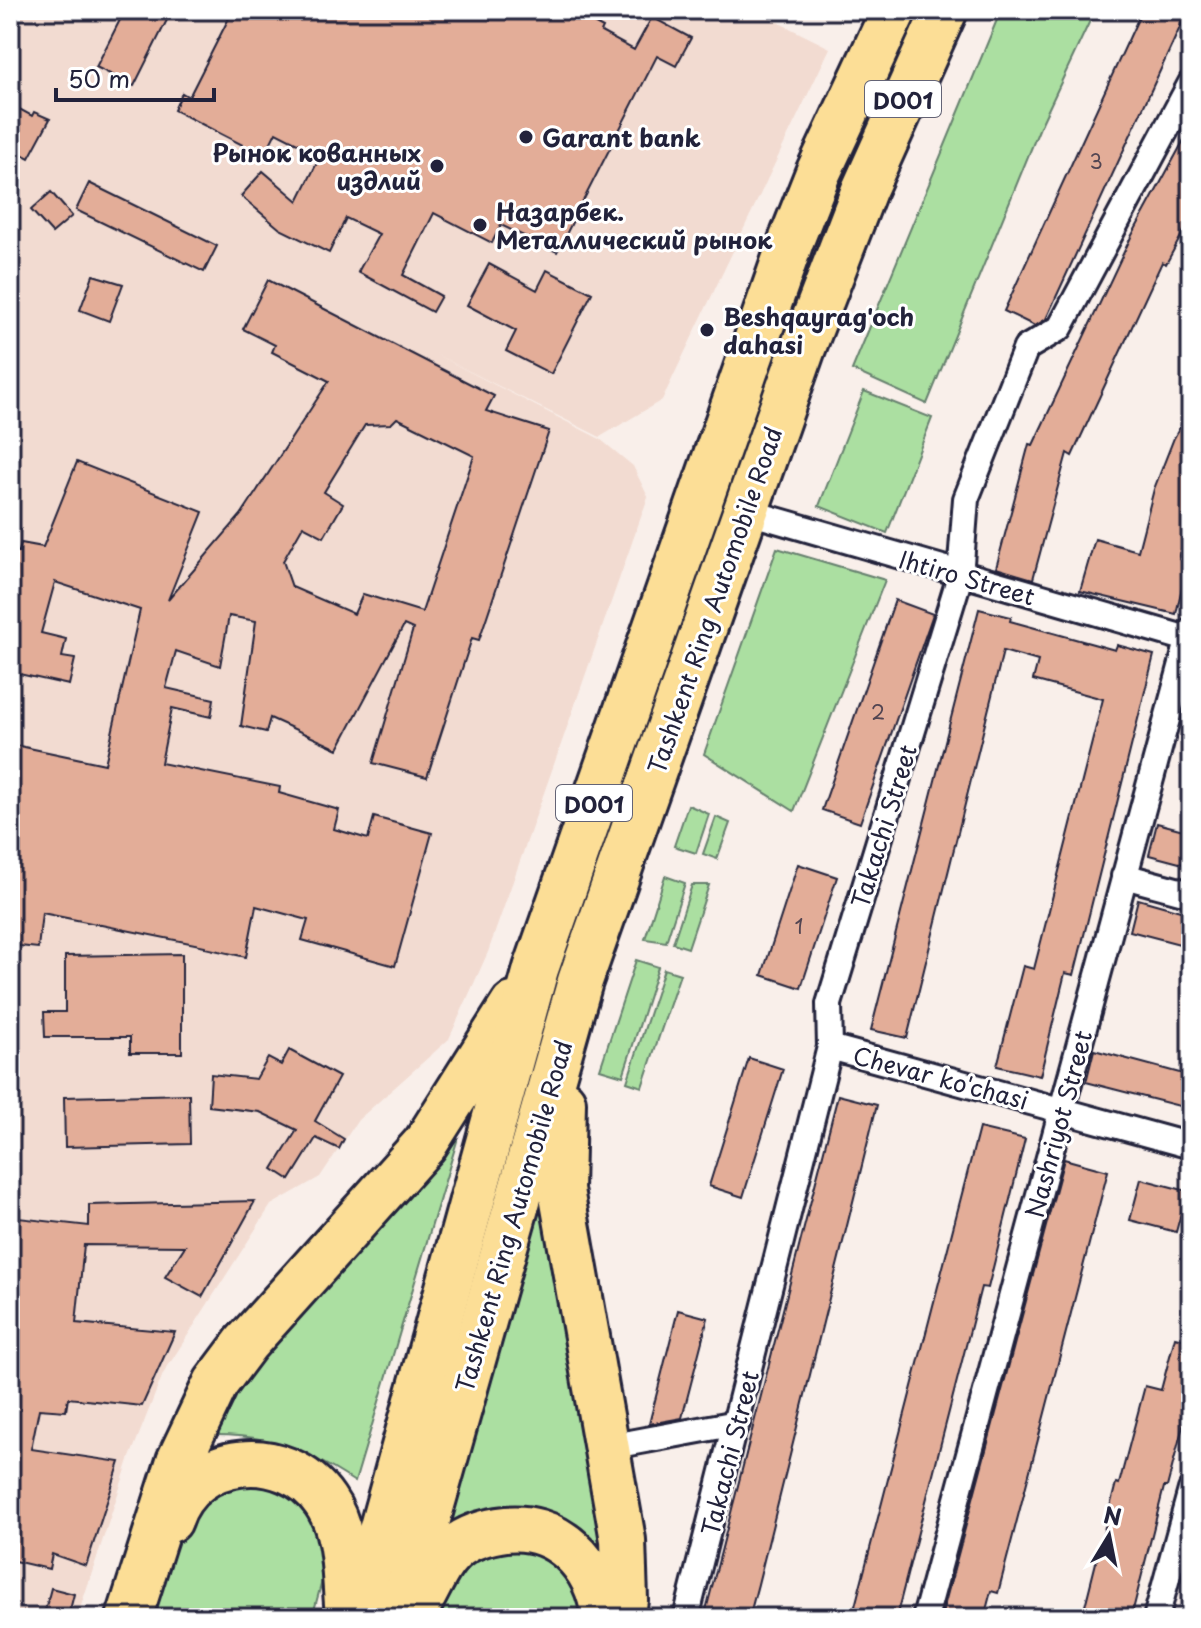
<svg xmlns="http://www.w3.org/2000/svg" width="1201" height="1628" font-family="'Playpen Sans',sans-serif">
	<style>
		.built { fill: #f2dbd1 }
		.green { fill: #abdfa1; stroke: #66806e; stroke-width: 2 }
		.building { fill: #e3ad98; stroke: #22223b; stroke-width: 2; fill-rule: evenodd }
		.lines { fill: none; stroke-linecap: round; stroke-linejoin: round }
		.street-casing { stroke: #22223b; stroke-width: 30 }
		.highway-casing { stroke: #22223b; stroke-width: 50 }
		.street { stroke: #fff; stroke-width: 24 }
		.highway { stroke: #fcde96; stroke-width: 44 }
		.poi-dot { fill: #22223b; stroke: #fff; stroke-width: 3 }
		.labels { text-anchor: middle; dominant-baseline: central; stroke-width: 6; stroke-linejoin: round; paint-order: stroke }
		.number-label { font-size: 20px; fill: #524552 }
		.shield { fill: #fff; stroke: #646476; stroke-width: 2 }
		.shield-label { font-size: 22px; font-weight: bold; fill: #22223b }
		.poi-label { font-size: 24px; font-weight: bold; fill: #22223b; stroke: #fff; text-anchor: start }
		.street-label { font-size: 24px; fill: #22223b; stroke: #fff }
	</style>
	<rect width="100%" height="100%" fill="#f9efea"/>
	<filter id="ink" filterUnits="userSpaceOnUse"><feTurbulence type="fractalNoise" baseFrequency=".0125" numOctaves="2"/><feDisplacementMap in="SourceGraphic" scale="16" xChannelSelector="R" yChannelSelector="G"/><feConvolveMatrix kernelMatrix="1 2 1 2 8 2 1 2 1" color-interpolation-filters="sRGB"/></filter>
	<g filter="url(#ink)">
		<polygon class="built" points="10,10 753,10 830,48 662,400 600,437 433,353 600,439 633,466 648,497 488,952 449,1039 358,1120 320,1177 271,1205 163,1374 129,1460 77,1618 10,1618"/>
		<g class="green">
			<polygon points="1001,10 1095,10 1040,127 927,404 852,370"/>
			<polygon points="864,391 932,418 887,533 819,506"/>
			<polygon points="777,548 885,580 794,811 704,754"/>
			<polygon points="688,805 709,814 696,853 674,846"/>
			<polygon points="716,817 730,823 717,859 703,854"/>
			<polygon points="665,876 685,883 666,942 645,939"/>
			<polygon points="692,885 709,885 688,948 673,943"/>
			<polygon points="636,960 658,967 623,1076 600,1069"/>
			<polygon points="664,969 680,974 642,1087 627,1082"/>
			<path d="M457,1136V1141L355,1482C306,1450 270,1434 211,1435L235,1390L347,1252Z"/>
			<polygon points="546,1172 614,1579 596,1554 445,1532"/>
			<polygon points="229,1475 308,1495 326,1566 312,1618 152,1618 178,1528"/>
			<polygon points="485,1547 553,1554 592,1618 441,1618 451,1581"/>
		</g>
		<g class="building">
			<polygon points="125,10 172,10 134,86 96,67"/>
			<polygon points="233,10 569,10 603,28 601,32 634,50 652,17 691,38 676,66 657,56 557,252 501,225 492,243 434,213 403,275 441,296 432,312 358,272 379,234 346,218 329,253 280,229 241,196 263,171 298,201 321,155 276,132 264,156 174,110 182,93 189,97"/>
			<polygon points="1142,10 1188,10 1046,319 1035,326 1004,311"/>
			<polygon points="10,104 32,116 34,112 50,119 29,158 10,148"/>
			<polygon points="1191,127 1191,218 1166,264 1162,262 1072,456 1067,453 1033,579 996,568 1029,444 1033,445 1131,237"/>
			<polygon points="89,183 217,246 204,272 76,210"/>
			<polygon points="51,192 72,216 52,233 31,210"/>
			<polygon points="489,264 537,290 547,270 592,293 551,374 506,351 516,331 467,305"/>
			<polygon points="93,275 123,284 109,321 80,310"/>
			<path d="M268,280L494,396L486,411L549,431L479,640L472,638L427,777L373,763L413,629L404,625L338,749L270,718L266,732L241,726L256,621L229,616L220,666L176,651L166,688L214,699L211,717L172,708L161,763L280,787L279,793L339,810L334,829L368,839L374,817L432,833L395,966L302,940L308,920L256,906L246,957L205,948V946L42,913L38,948L10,945V744L105,764L140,610L55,582L41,633L66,639L62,657L75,659L69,685L10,672V550L19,552L21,543L43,547L77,462L203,512L168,600L241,515L329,381L272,352L275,345L243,329ZM397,418L474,456L422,612L363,594L354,614L292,587L283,561L303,526L324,537L343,504L324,492L365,425L391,424Z"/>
			<polygon points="1191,408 1191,513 1179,559 1188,561 1176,614 1080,591 1095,539 1138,551 1154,489 1174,438"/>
			<polygon points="895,600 933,614 860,823 822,810"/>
			<polygon points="979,609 1011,617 1010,621 1115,650 1117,645 1154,655 1074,975 1065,973 1040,1076 997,1066 1023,966 1034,969 1103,699 1033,680 1038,661 1003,651 907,1038 871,1030"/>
			<polygon points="1157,823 1191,832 1191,850 1187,865 1149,855"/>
			<polygon points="798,864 837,877 801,988 762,975"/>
			<polygon points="1138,899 1191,914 1191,947 1130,931"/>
			<polygon points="182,954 182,1053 130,1053 130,1037 45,1037 44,1012 65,1012 65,956"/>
			<polygon points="289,1050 339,1077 315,1121 344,1139 339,1149 316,1138 290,1180 273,1169 297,1130 260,1112 209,1106 211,1074 256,1079 268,1058 281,1065"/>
			<polygon points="1094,1050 1191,1076 1191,1109 1086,1082"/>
			<polygon points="749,1058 783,1069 743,1197 709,1186"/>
			<polygon points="189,1094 190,1144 65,1147 64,1097"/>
			<polygon points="838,1095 877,1105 758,1584 749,1618 704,1618"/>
			<polygon points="979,1128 1025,1139 988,1288 981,1287 896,1618 852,1618"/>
			<polygon points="1064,1159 1108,1171 998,1593 991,1591 984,1618 941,1618"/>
			<polygon points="1141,1179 1187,1191 1176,1232 1130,1220"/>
			<polygon points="255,1201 202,1297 165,1277 185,1246 84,1245 76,1323 175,1332 142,1406 68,1398 66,1411 39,1409 31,1449 120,1462 86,1566 52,1554 49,1569 10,1560 10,1217 89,1226 89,1205"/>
			<polygon points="678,1310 708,1318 682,1418 649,1424"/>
			<polygon points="1175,1337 1191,1341 1191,1395 1167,1487 1164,1487 1131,1618 1082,1618 1116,1483 1119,1484 1145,1386 1161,1390"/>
			<polygon points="51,1588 74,1594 68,1618 43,1618"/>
		</g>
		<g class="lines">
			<defs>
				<g id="street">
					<polyline points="745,511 1191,640"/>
					<polyline points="1124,876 1191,894"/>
					<polyline points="830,1047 1191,1146"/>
					<polyline points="608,1447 737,1423"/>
					<polyline points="686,1618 830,1047 829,1004 960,576 966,499 1026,348 1060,328 1191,83"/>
					<polyline points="925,1618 1191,630"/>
					<polyline points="1156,1618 1191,1490"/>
				</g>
				<g id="highway">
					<polyline points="563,1102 561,1190 623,1540 625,1600 622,1618"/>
					<path d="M170,1520C192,1452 286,1444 325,1501C347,1532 344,1579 348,1615"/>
					<path d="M420,1602C429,1587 437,1566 449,1554C461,1540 481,1533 499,1530C556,1520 598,1564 604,1618"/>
					<polyline points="129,1618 179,1461 216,1383 246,1343 425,1144 513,1005"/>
					<polyline points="357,1618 536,969 791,241 818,173 894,10"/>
					<polyline points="400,1618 580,981 803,348 864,190 945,10"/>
				</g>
			</defs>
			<use href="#street" class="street-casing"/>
			<use href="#highway" class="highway-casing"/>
			<use href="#street" class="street"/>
			<use href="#highway" class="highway"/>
		</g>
	</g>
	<g class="poi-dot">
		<circle cx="526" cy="137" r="8"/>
		<circle cx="437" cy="166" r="8"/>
		<circle cx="480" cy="225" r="8"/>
		<circle cx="707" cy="330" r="8"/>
	</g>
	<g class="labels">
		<g class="number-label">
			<text x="1096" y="161">3</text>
			<text x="878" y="712">2</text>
			<text x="799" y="926">1</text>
		</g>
		<g class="shield">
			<rect x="865" y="81" width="76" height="36" rx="6"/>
			<rect x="556" y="785" width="76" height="36" rx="6"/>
		</g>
		<g class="shield-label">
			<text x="903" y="99">D001</text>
			<text x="594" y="803">D001</text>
		</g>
		<g class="poi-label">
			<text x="542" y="137">Garant bank</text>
			<text x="421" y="152" text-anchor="end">Рынок кованных<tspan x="421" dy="28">издлий</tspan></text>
			<text x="496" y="211">Назарбек.<tspan x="496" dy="28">Металлический рынок</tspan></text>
			<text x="723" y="316">Beshqayrag'och<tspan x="723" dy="28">dahasi</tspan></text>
		</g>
		<g class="street-label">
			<text transform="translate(967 577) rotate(16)">Ihtiro Street</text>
			<text transform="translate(714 600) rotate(-71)">Tashkent Ring Automobile Road</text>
			<text transform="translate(883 826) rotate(-73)">Takachi Street</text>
			<text transform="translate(941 1077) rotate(15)">Chevar ko'chasi</text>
			<text transform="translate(1058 1124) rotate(-75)">Nashriyot Street</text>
			<text transform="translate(513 1216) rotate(-74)">Tashkent Ring Automobile Road</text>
			<text transform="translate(729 1453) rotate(-76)">Takachi Street</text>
		</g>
	</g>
	<rect width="1201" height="1628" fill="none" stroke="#fff" stroke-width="40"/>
	<rect x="20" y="20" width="1161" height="1588" fill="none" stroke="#22223b" stroke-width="3" filter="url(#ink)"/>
	<g transform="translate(1109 1536) rotate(10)" stroke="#ffffff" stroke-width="6" paint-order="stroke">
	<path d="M0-6L14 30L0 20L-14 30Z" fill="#22223b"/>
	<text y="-12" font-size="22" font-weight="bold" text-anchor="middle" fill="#22223b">N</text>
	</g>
	<path d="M56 88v12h158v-12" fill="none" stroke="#22223b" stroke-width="4"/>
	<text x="68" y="88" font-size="24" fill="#22223b" stroke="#ffffff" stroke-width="6" paint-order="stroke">50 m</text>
</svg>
